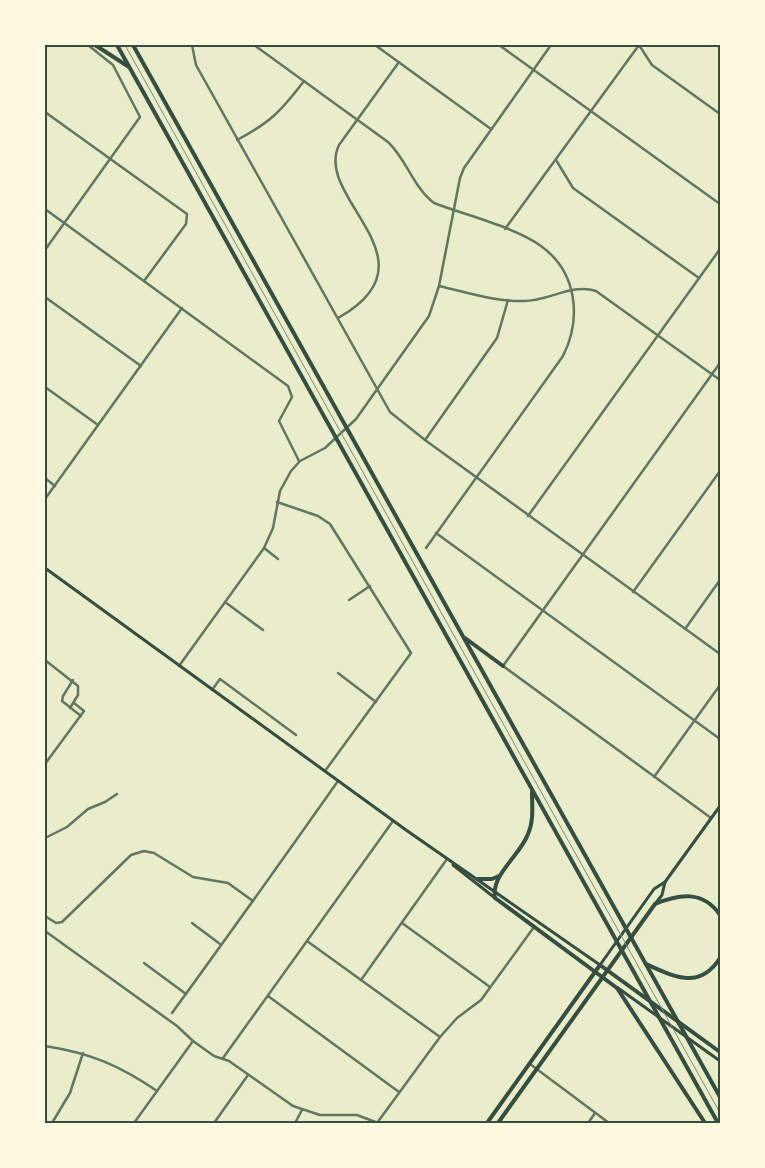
<svg xmlns="http://www.w3.org/2000/svg" width="765" height="1168" font-family="Helvetica,sans-serif">
	<style>
		.lines { fill: none; stroke-linecap: round; stroke-linejoin: round }
		.minor { stroke: #617663; stroke-width: 2.5 }
		.tertiary { stroke: #617663; stroke-width: 2.5 }
		.secondary { stroke: #344e41; stroke-width: 3 }
		.primary { stroke: #344e41; stroke-width: 4 }
		.motorway { stroke: #344e41; stroke-width: 4 }
		.rail { stroke: #7c8e77; stroke-width: 1 }
		.neatline { fill: none; stroke: #344e41; stroke-width: 2 }
	</style>
	<rect width="100%" height="100%" fill="#e9edc9"/>
	<g class="lines">
		<g class="minor">
			<polyline points="192,45 196,65 390,412 425,440 720,654"/>
			<path d="M254,45L388,142C407,160 413,187 434,203C465,215 515,227 541,246C577,272 582,318 563,356L426,548"/>
			<polyline points="375,45 491,129"/>
			<polyline points="499,45 720,204"/>
			<polyline points="639,45 652,65 720,114"/>
			<polyline points="45,112 187,214 186,224 144,281"/>
			<path d="M237,140C271,122 281,111 304,81"/>
			<polyline points="556,160 573,188 699,278"/>
			<polyline points="45,209 288,386 292,397 279,421 299,461"/>
			<polyline points="505,229 639,45"/>
			<polyline points="45,250 140,117 113,65 88,45"/>
			<path d="M439,286C466,292 496,302 524,301C549,301 572,283 596,291L720,380"/>
			<polyline points="45,297 141,366"/>
			<path d="M338,318C441,260 313,199 339,145L399,62"/>
			<polyline points="45,387 98,425"/>
			<polyline points="425,440 497,338 508,300"/>
			<polyline points="45,478 55,486"/>
			<polyline points="45,499 182,308"/>
			<polyline points="277,502 318,516 330,524 411,653 325,771"/>
			<polyline points="528,516 720,249"/>
			<polyline points="436,533 720,739"/>
			<polyline points="264,548 278,559"/>
			<polyline points="633,592 720,471"/>
			<polyline points="349,600 370,586"/>
			<polyline points="225,602 263,630"/>
			<polyline points="685,629 720,580"/>
			<polyline points="45,660 78,686 78,695 70,708"/>
			<polyline points="179,666 264,548 273,528 280,491 291,471 300,461 325,448 356,419 429,316 439,286 460,178 464,168 551,45"/>
			<polyline points="503,666 720,363"/>
			<polyline points="338,673 376,702"/>
			<polyline points="73,680 63,696 62,701 81,716"/>
			<polyline points="212,690 220,679 296,735"/>
			<polyline points="45,748 45,749"/>
			<polyline points="45,764 84,711 74,703"/>
			<polyline points="654,777 720,685"/>
			<polyline points="45,838 67,827 88,809 105,802 117,794"/>
			<polyline points="45,916 56,923 62,922 131,855 144,851 154,853 193,877 228,883 253,901"/>
			<polyline points="192,923 220,944"/>
			<polyline points="402,923 490,987"/>
			<polyline points="45,931 177,1026 193,1041 214,1056 229,1061 293,1106 320,1115 357,1115 378,1123"/>
			<polyline points="307,941 440,1037"/>
			<polyline points="144,963 186,994"/>
			<polyline points="361,980 447,859"/>
			<polyline points="268,996 399,1092"/>
			<path d="M172,1013C228,936 283,859 338,781"/>
			<path d="M45,1046C90,1053 119,1065 157,1091"/>
			<polyline points="223,1058 393,821"/>
			<polyline points="530,1064 609,1123"/>
			<polyline points="52,1123 70,1093 83,1053"/>
			<polyline points="134,1123 193,1041"/>
			<polyline points="214,1123 248,1075"/>
			<polyline points="295,1123 302,1110"/>
			<polyline points="377,1123 440,1037 457,1018 481,1000 534,927"/>
			<polyline points="588,1123 595,1113"/>
		</g>
		<polyline class="tertiary" points="503,666 711,818"/>
		<g class="secondary">
			<polyline points="45,568 406,830 600,965 654,889 665,882"/>
			<polyline points="453,865 495,898"/>
			<polyline points="655,904 662,895 665,882 720,806"/>
			<polyline points="618,988 720,1061"/>
		</g>
		<g class="primary">
			<polyline points="495,898 617,988"/>
			<polyline points="487,1123 600,965 720,1052"/>
			<polyline points="498,1123 655,904"/>
		</g>
		<g class="motorway">
			<polyline points="95,45 129,67"/>
			<polyline points="117,45 718,1123"/>
			<polyline points="133,45 720,1097"/>
			<polyline points="465,638 503,666"/>
			<polyline points="478,879 492,879 499,876"/>
			<path d="M495,898C491,874 520,856 528,834C534,821 532,806 532,792"/>
			<path d="M655,904C679,894 703,890 720,915"/>
			<path d="M646,964C673,976 699,991 720,958"/>
			<polyline points="617,988 705,1123"/>
		</g>
		<polyline class="rail" points="125,45 720,1113"/>
	</g>
	<rect width="765" height="1168" fill="none" stroke="#fefae0" stroke-width="92"/>
	<rect x="46" y="46" width="673" height="1076" class="neatline"/>
</svg>
